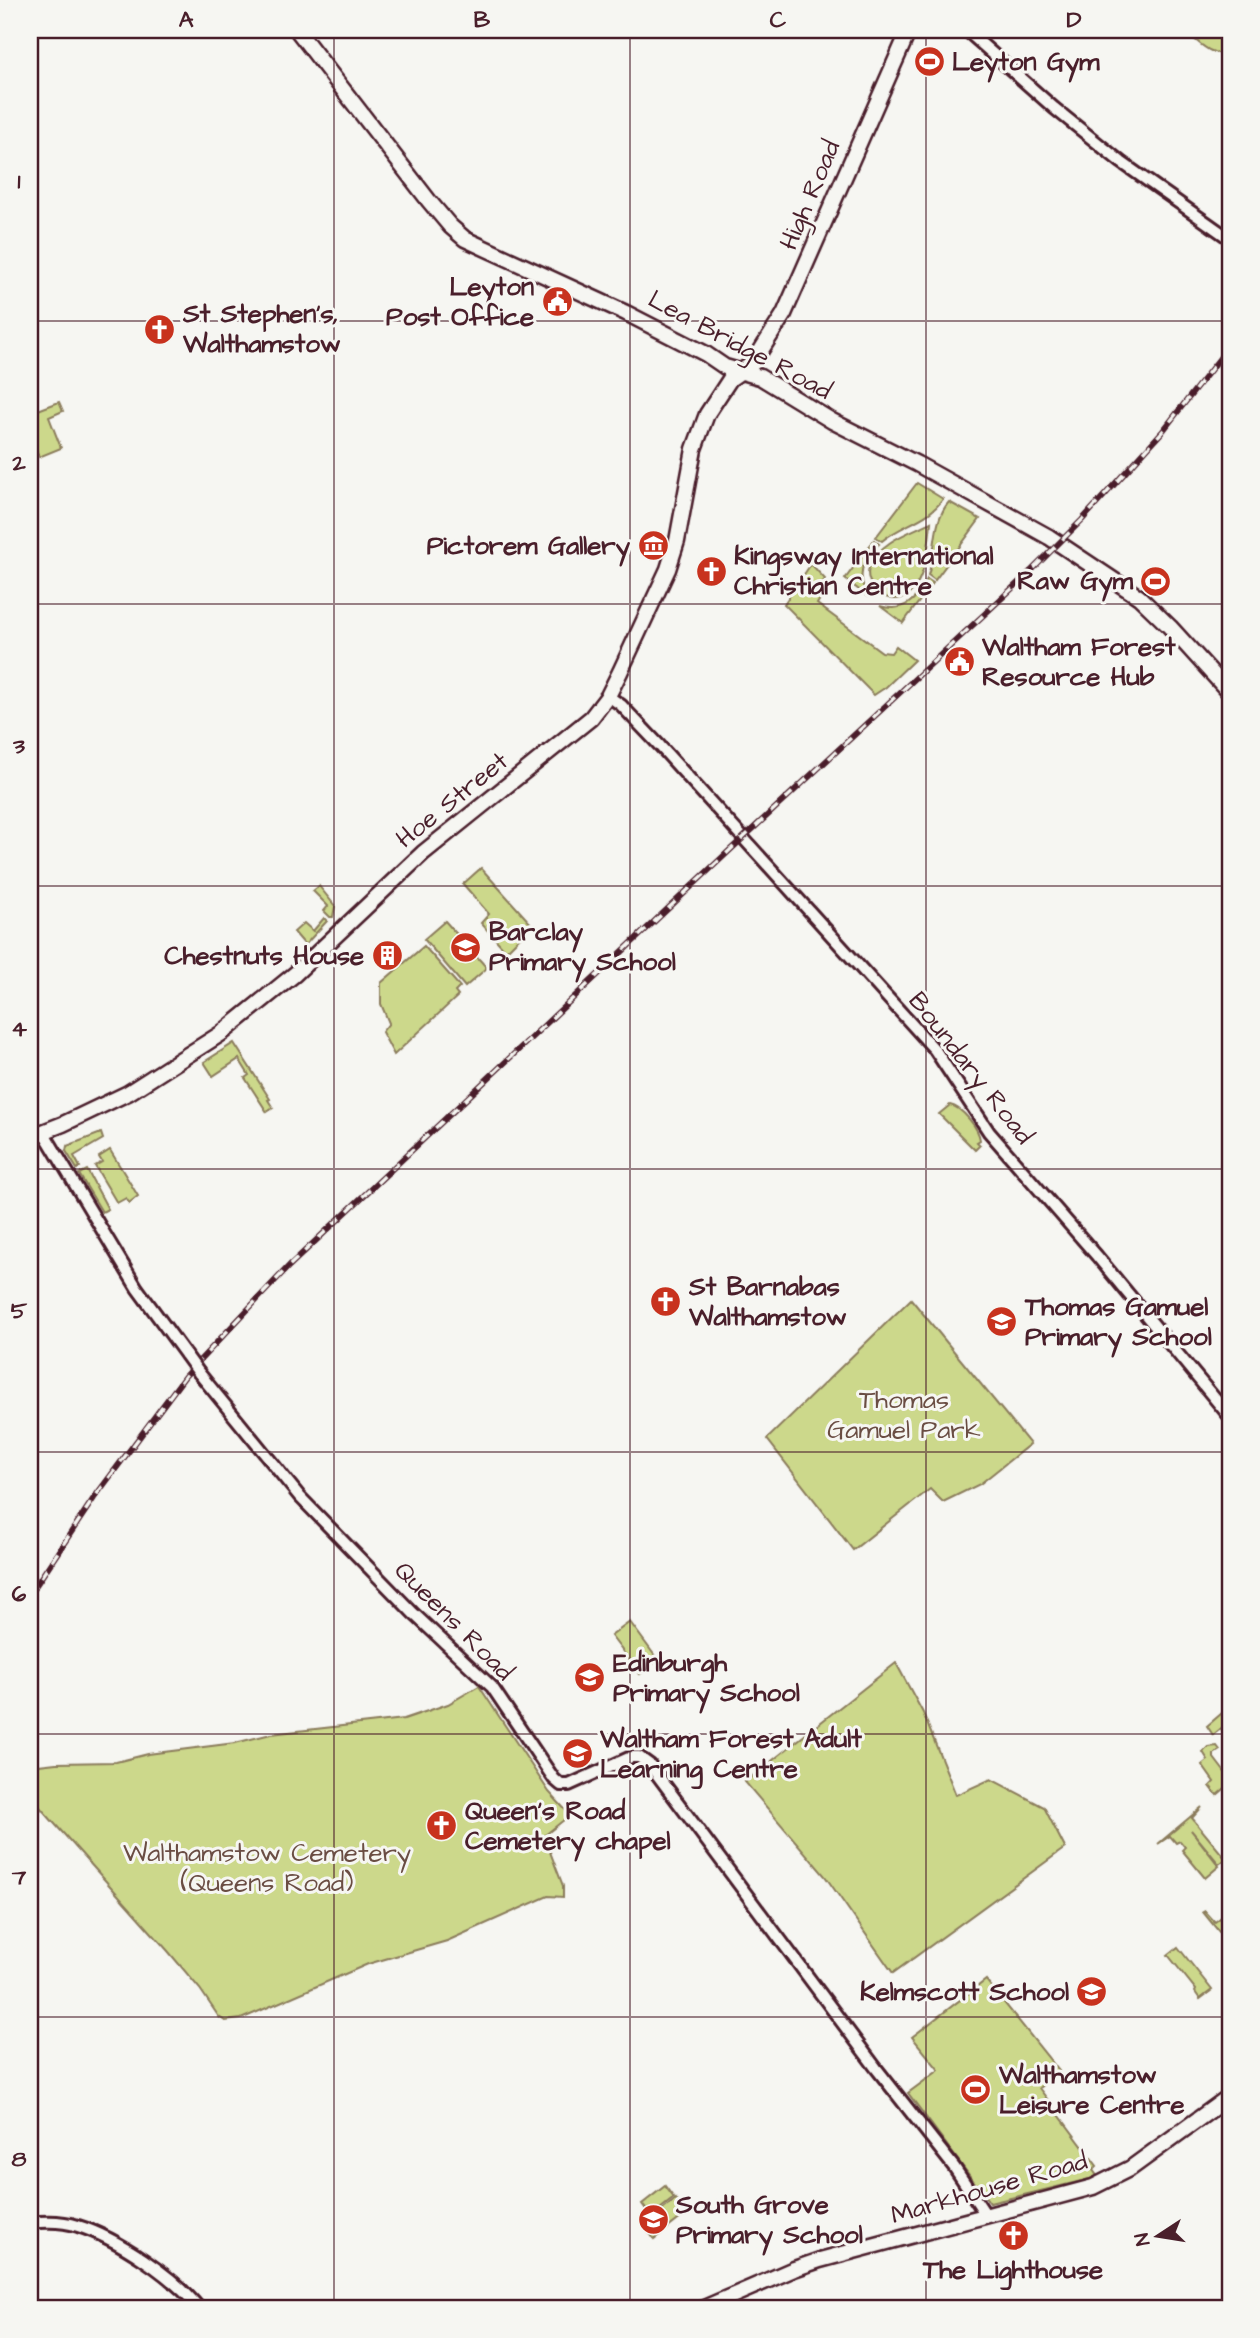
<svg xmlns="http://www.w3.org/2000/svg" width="1260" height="2338" font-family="'Architects Daughter',sans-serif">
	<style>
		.green { fill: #ccd88b; stroke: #8b7c5b; stroke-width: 2 }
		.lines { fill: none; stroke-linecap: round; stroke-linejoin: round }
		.tertiary-casing { stroke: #4a1f2b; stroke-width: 16 }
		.primary-casing { stroke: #4a1f2b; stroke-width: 19 }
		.tertiary { stroke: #f6f6f2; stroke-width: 10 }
		.primary { stroke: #f6f6f2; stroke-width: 14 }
		.rail-casing { stroke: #4a1f2b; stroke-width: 6 }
		.rail { stroke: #f6f6f2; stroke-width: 3.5; stroke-dasharray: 10; stroke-linecap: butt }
		.tertiary-bridge-casing { stroke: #4a1f2b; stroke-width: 16; stroke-linecap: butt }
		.tertiary-bridge { stroke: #f6f6f2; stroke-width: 10 }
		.grid { fill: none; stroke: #4a1f2b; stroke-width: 2; stroke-opacity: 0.55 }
		.labels { text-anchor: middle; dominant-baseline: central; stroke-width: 6; stroke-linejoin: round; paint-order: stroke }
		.poi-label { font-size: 26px; font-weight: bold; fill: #4a1f2b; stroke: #f6f6f2; text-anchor: start }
		.street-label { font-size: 26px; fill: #4a1f2b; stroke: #f6f6f2 }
		.park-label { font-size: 26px; fill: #6a4d43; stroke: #f6f6f2 }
		.neatline { fill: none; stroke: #4a1f2b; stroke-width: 2.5 }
		.grid-label { font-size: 23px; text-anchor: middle; font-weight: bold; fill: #4a1f2b }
	</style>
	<rect width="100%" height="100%" fill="#f6f6f2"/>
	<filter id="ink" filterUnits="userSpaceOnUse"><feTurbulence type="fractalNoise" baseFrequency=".0143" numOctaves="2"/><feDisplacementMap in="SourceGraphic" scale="14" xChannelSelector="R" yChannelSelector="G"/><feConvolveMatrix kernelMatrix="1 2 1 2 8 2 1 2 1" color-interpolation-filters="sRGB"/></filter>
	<g filter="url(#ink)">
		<g class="green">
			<path d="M1184,30H1230V52C1212,59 1197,41 1184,30Z"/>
			<polygon points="59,402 63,411 49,417 61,448 39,457 30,433 30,413"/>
			<path d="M917,483L943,499C928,521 902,524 882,541L876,537Z"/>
			<path d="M949,502L980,519L935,580L928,575C937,551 932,521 949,502Z"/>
			<path d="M931,522C929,543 926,579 909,594C892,609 860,587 870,565C881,541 909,533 931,522Z"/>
			<path d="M874,540L879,544C861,559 856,576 868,597L845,579Z"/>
			<polygon points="811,564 825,579 821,585 826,589 817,604 882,652 891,653 896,646 914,660 886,687 874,695 784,604"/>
			<path d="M927,579L933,583L903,623L880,606C904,613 917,600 927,579Z"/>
			<polygon points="481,868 532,925 506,951 481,923 489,914 463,884"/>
			<polygon points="319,886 335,906 333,917 330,917 324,911 328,906 313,891"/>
			<polygon points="324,918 327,921 305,945 294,932 304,923 313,931"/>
			<polygon points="445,921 487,968 465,987 424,939"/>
			<polygon points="424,946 460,987 455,992 458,996 394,1055 382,1032 389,1023 381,1004 381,983"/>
			<polygon points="234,1043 270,1099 268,1100 273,1108 267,1112 245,1078 249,1075 239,1059 213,1076 204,1062"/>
			<path d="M950,1105C962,1107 979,1129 980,1140L977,1142L980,1145L975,1150L939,1114Z"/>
			<polygon points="101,1133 103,1139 74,1156 80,1167 77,1169 66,1151 67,1146"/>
			<polygon points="110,1150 138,1196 129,1203 126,1198 117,1203 95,1166 102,1162 99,1157"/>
			<polygon points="87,1170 108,1209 102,1212 79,1174"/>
			<polygon points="911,1299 1030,1444 980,1484 943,1502 930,1489 853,1550 767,1439"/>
			<polygon points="630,1622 658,1660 640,1674 611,1636"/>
			<polygon points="896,1663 923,1713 956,1795 991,1779 1044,1807 1065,1848 893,1973 825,1876 745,1782"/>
			<polygon points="479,1686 549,1792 570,1815 544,1836 563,1886 563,1897 548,1896 447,1941 368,1964 241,2019 225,2021 219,2017 200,1989 168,1951 30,1796 30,1766 56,1763 116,1762 148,1754 235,1743 271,1734 404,1719 448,1704"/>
			<polygon points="1229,1707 1230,1721 1213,1735 1207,1726"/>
			<polygon points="1217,1746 1220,1750 1214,1754 1214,1758 1230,1779 1230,1784 1217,1795 1210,1786 1214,1782 1202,1765 1208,1760 1203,1752 1208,1747"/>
			<polygon points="1202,1807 1192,1818 1226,1859 1219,1864 1191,1830 1219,1866 1205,1878 1182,1850 1185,1847 1180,1841 1176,1843 1170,1836 1158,1844"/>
			<polygon points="1230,1910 1230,1932 1224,1938 1203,1912 1205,1911 1215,1922"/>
			<polygon points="1178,1947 1212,1990 1200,1999 1195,1992 1196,1990 1168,1955"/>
			<polygon points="986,1980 1059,2071 1039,2088 1097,2166 1093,2170 1098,2177 990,2203 908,2093 939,2070 912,2037"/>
			<polygon points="665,2186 674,2198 651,2216 642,2204"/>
			<polygon points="676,2199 687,2213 654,2239 644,2225"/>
		</g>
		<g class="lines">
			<defs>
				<g id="tertiary">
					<polyline points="966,30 1054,108 1121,162 1230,239"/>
					<polyline points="608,696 621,705 660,746 935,1050 989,1132 1097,1256 1230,1417"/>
					<polyline points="44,1133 137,1288 186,1355"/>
					<polyline points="199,1373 300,1497 413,1613 492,1687 554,1779 561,1785 569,1785 631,1757 639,1757 650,1765 876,2068 954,2167 986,2215"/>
					<path d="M30,2223C46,2221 63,2221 78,2226C117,2238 173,2276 199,2308"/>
				</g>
				<g id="primary">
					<polyline points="297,30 429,201 450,226 465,239 626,313 706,354 725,367 760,377 832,421 917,464 1049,537 1139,597 1170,627 1230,693"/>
					<polyline points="30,1137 63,1124 128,1093 222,1033 295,974 423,853 591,718 608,696 620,672 668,569 677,541 694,449 707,414 730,379 753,363 784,314 909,30"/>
					<polyline points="704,2308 794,2269 820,2260 1093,2187 1131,2168 1230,2096"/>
				</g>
			</defs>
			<use href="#tertiary" class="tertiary-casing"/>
			<use href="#primary" class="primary-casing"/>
			<use href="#tertiary" class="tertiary"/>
			<use href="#primary" class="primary"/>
			<defs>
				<polyline id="rail" points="30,1594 94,1498 185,1376 289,1266 728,852 1031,571 1082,520 1162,432 1230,345"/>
			</defs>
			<use href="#rail" class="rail-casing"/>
			<use href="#rail" class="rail"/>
			<defs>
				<polyline id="tertiary-bridge" points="186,1355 199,1373"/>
			</defs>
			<use href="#tertiary-bridge" class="tertiary-bridge-casing"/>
			<use href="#tertiary-bridge" class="tertiary-bridge"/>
		</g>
	</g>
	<path class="grid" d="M334,30V2308M630,30V2308M926,30V2308M30,321H1230M30,604H1230M30,886H1230M30,1169H1230M30,1452H1230M30,1734H1230M30,2017H1230"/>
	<defs>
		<symbol id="stadium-disc" viewBox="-11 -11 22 22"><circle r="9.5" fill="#c8321e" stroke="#f6f6f2"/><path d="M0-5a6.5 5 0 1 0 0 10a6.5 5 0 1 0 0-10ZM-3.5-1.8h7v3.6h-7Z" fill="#fff"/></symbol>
		<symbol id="civic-disc" viewBox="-11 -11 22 22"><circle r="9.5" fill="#c8321e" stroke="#f6f6f2"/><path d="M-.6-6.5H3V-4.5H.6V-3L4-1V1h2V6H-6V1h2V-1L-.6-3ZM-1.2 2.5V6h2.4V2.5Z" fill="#fff"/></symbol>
		<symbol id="church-disc" viewBox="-11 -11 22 22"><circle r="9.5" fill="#c8321e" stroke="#f6f6f2"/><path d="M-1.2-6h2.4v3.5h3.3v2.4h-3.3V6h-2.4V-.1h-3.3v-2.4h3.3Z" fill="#fff"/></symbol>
		<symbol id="museum-disc" viewBox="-11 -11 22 22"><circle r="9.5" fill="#c8321e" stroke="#f6f6f2"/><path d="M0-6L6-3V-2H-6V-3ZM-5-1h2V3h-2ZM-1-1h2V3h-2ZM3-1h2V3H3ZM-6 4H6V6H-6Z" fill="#fff"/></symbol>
		<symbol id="school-disc" viewBox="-11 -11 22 22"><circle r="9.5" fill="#c8321e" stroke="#f6f6f2"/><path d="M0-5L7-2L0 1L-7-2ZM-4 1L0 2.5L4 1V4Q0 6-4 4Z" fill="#fff"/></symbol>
		<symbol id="building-disc" viewBox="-11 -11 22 22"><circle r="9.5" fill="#c8321e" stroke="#f6f6f2"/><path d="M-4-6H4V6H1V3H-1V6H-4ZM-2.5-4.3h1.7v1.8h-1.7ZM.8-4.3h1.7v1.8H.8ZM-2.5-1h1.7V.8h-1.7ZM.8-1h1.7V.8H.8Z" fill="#fff"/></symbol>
		<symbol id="university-disc" viewBox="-11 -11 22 22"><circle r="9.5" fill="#c8321e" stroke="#f6f6f2"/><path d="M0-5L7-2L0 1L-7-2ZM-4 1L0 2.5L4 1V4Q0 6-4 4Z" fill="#fff"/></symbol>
	</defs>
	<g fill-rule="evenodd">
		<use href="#stadium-disc" x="912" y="44" width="35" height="35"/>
		<use href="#civic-disc" x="540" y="284" width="35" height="35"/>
		<use href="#church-disc" x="142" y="312" width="35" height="35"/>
		<use href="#museum-disc" x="636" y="528" width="35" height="35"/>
		<use href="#church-disc" x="694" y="554" width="35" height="35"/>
		<use href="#stadium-disc" x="1138" y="564" width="35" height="35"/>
		<use href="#civic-disc" x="942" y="644" width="35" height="35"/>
		<use href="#school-disc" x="448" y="930" width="35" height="35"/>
		<use href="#building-disc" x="370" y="938" width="35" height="35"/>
		<use href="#church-disc" x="648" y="1284" width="35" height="35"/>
		<use href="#school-disc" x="984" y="1304" width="35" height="35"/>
		<use href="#school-disc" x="572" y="1660" width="35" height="35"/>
		<use href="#university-disc" x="560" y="1736" width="35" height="35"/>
		<use href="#church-disc" x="424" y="1808" width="35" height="35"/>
		<use href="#school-disc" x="1074" y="1974" width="35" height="35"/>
		<use href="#stadium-disc" x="958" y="2072" width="35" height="35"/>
		<use href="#school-disc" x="636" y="2202" width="35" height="35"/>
		<use href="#church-disc" x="996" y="2218" width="35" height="35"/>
	</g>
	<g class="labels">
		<g class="poi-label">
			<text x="952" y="62">Leyton Gym</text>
			<text x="534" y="287" text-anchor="end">Leyton<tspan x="534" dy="30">Post Office</tspan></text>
			<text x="183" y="314">St Stephen's,<tspan x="183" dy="30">Walthamstow</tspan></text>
			<text x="630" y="546" text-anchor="end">Pictorem Gallery</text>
			<text x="734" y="556">Kingsway International<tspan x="734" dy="30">Christian Centre</tspan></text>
			<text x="1133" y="581" text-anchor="end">Raw Gym</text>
			<text x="982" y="647">Waltham Forest<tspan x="982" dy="30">Resource Hub</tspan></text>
			<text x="489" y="932">Barclay<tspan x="489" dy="30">Primary School</tspan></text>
			<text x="364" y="956" text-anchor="end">Chestnuts House</text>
			<text x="689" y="1287">St Barnabas<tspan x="689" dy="30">Walthamstow</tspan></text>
			<text x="1025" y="1307">Thomas Gamuel<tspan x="1025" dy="30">Primary School</tspan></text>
			<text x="613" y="1663">Edinburgh<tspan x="613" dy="30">Primary School</tspan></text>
			<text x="600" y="1739">Waltham Forest Adult<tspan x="600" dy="30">Learning Centre</tspan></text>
			<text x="465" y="1811">Queen's Road<tspan x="465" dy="30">Cemetery chapel</tspan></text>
			<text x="1069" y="1992" text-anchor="end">Kelmscott School</text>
			<text x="999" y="2075">Walthamstow<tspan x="999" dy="30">Leisure Centre</tspan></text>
			<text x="676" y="2205">South Grove<tspan x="676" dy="30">Primary School</tspan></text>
			<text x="1013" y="2270" text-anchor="middle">The Lighthouse</text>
		</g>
		<g class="street-label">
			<text transform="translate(810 195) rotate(-67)">High Road</text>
			<text transform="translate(740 345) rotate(28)">Lea Bridge Road</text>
			<text transform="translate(452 800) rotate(-39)">Hoe Street</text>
			<text transform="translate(971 1068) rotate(52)">Boundary Road</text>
			<text transform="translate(454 1621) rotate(45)">Queens Road</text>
			<text transform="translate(989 2188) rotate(-16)">Markhouse Road</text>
		</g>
		<g class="park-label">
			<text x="904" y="1400">Thomas<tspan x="904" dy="30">Gamuel Park</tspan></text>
			<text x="267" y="1853">Walthamstow Cemetery<tspan x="267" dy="30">(Queens Road)</tspan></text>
		</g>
	</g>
	<rect width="1260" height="2338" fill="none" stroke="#f6f6f2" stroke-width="77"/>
	<g transform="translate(1158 2236) rotate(258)" stroke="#f6f6f2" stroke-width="5" paint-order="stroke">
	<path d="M0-5L12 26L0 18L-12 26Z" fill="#4a1f2b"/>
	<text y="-10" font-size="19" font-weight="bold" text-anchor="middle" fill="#4a1f2b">N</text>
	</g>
	<rect x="38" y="38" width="1184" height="2262" class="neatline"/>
	<g class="grid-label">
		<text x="186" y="27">A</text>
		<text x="482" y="27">B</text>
		<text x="778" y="27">C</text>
		<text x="1074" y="27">D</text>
		<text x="19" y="188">1</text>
		<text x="19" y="470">2</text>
		<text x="19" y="753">3</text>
		<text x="19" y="1036">4</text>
		<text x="19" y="1318">5</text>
		<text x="19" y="1601">6</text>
		<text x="19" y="1884">7</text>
		<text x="19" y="2166">8</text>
	</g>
</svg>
